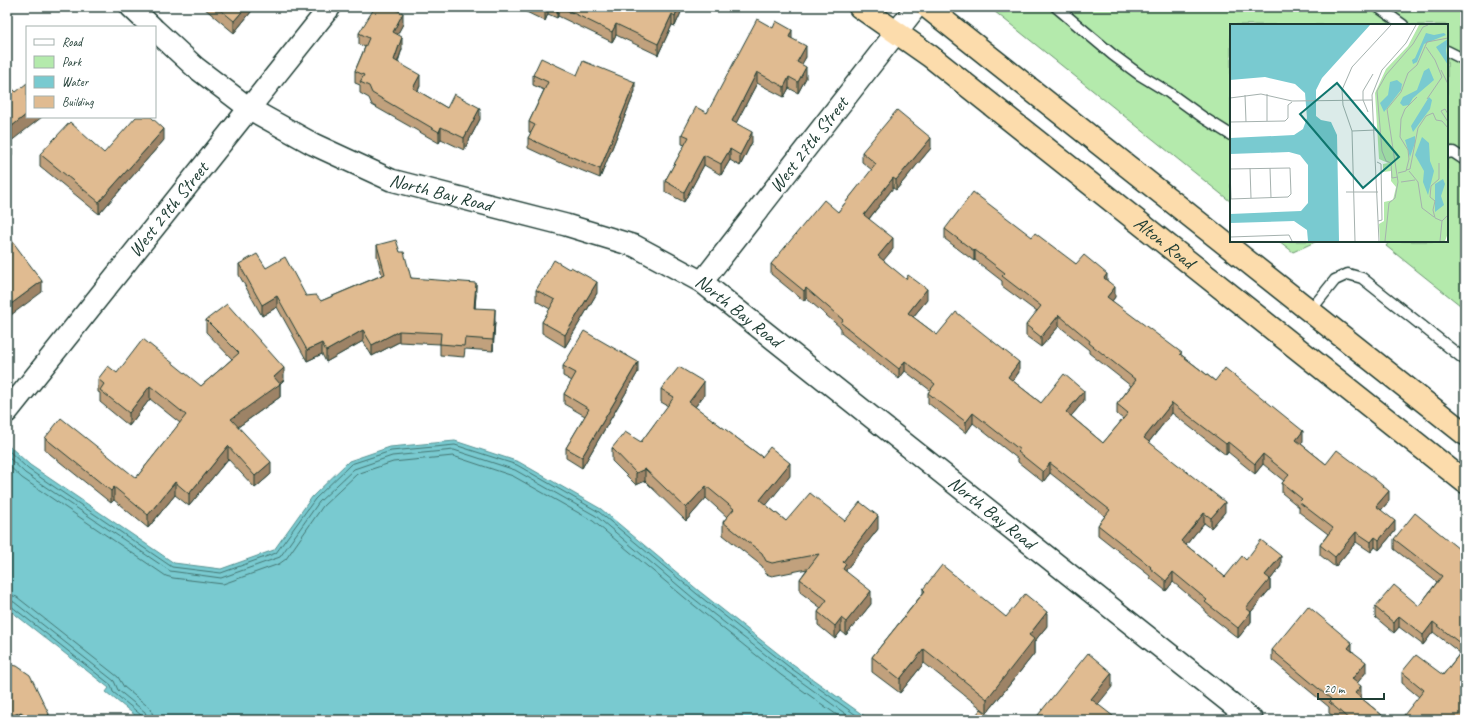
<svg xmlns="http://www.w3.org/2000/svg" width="1472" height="727" font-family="Caveat,sans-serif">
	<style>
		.green { fill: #b4eaac; stroke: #6a9470 }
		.water { fill: #79cad0; stroke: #559292 }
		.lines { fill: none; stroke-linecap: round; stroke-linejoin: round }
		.shore { stroke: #437572; stroke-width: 1 }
		.lane-casing { stroke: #1f3d34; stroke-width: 13 }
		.street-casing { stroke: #1f3d34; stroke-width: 24 }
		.highway-casing { stroke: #1f3d34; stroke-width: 25 }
		.lane { stroke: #fff; stroke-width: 10 }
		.street { stroke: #fff; stroke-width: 21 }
		.highway { stroke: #fcdcac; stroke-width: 22 }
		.wall { fill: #c1a17d; stroke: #1f3d34 }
		.shaded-wall { fill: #9d8366; stroke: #1f3d34 }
		.building { fill: #e0bb91; stroke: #1f3d34 }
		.labels { text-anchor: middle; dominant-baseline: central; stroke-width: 3; stroke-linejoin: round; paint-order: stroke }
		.street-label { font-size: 19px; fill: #1f3d34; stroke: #fff }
		.inset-road { fill: none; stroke: #a5b1ae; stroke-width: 1 }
		.view { fill: #0f766e; fill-opacity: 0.15; stroke: #0f766e; stroke-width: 2 }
		.inset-edge { fill: none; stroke: #1f3d34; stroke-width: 2 }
	</style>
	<rect width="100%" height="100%" fill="#fff"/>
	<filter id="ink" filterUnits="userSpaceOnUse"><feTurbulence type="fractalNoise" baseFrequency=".025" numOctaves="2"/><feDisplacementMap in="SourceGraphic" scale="8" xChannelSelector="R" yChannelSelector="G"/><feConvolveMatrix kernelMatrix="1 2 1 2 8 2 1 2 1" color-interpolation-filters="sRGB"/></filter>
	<g filter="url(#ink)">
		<g class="green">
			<polygon points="989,7 1465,7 1465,309 1386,246 1390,241 1447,241 1447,25 1231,25 1231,202"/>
			<polygon points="1279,241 1317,241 1293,252"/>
		</g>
		<polygon class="water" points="455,441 519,462 601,509 699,591 790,663 870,720 141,720 106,692 109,688 7,608 7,444 30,465 174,563 221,569 274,550 312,497 349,461 390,447"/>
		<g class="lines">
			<g class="shore">
				<polyline points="7,449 28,469 172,567 221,573 276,553 315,499 351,464 391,451 455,445 517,465 599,512 697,594 788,666 863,720"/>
				<polyline points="7,456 25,473 170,571 221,578 280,557 319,502 354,469 392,456 454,450 515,470 596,516 693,598 785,670 854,720"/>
				<polyline points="7,464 22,478 166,576 173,578 223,584 279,564 286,559 323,506 357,474 393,462 453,456 513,476 593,521 690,602 781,675 844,720"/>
				<polyline points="7,594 17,597 118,677 124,687 151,709 154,720"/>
				<polyline points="7,600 14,602 114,681 118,690 145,712 148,720"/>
				<polyline points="7,605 11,606 111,685 113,692 141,715 143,720"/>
			</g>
			<defs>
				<g id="lane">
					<polyline points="1056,7 1113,55 1140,75 1168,92 1204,118 1231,135"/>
					<polyline points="1378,7 1403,25"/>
					<polyline points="1447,51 1465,60"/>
					<polyline points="1447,153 1453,152 1465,160"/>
					<polyline points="1310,311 1335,280 1348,274 1362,278 1465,360"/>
				</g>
				<g id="street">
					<polyline points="131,7 152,27"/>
					<path id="s1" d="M155,30L195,67L250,109L313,144L391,180L566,225L635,246L702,282L1252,720"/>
					<path id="s2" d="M702,282L916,7"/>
					<path id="s3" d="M7,412L330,7"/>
				</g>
				<g id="highway">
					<path id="s4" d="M860,7L930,56L1465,482"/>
					<polyline points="927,7 1465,434"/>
				</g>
			</defs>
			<use href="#lane" class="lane-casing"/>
			<use href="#street" class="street-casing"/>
			<use href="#highway" class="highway-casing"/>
			<use href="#lane" class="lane"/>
			<use href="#street" class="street"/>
			<use href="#highway" class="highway"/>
		</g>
		<g class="wall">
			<polygon points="204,7 255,7 234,33 204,8"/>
			<polygon points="516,7 683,7 683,8 675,26 672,25 658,55 616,35 612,42 558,16 557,18 548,14 545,21"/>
			<polygon points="403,24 397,34 402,49 398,62 420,86 418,91 447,108 480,119 464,150 441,139 439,143 372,105 369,98 360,93 360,85 355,83 355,71 365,47 359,44 359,33"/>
			<polygon points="792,39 806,57 801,65 806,78 798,93 789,88 784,97 757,83 736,123 752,142 740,166 730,160 721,175 704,165 684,202 665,192 665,181 685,145 682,144 682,134"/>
			<polygon points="533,75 577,75 635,91 600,178 561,162 560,163 528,148 528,138 531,133 529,132 529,122 544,90 533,85"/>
			<polygon points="164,140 99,214 40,166 40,154 104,153"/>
			<polygon points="931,148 896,190 893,188 869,219 893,249 883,260 927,300 913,317 937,335 1019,372 1013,381 1041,403 1084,401 1071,416 1103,443 1123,419 1117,414 1117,404 1131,386 1089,353 1089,350 1059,326 1041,347 1026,336 1026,325 1037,312 1002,286 1002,281 975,260 974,261 945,239 945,229 1032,237 1076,264 1107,280 1115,297 1112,301 1215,381 1303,441 1301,444 1326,464 1389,501 1381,510 1395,531 1379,550 1375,547 1371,552 1356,542 1335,567 1320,555 1320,545 1328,534 1299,512 1299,507 1282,493 1282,483 1284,481 1263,464 1255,474 1228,452 1226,455 1172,413 1149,442 1225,512 1211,528 1204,523 1186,545 1225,577 1246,560 1281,566 1270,580 1270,589 1251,612 1251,622 1238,638 1205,612 1205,609 1173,582 1166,591 1150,578 1150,576 1098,535 1098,525 1105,516 1050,473 1043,482 1018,462 1018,459 973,423 966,433 928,403 928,393 930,390 905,371 899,379 841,333 841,328 806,298 804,301 771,274 771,264 838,212 872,170 862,162 862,152"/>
			<polygon points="377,245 400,252 411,278 476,294 475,308 495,321 493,351 465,349 464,357 440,355 440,344 399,342 372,356 363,341 326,362 322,354 307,361 277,307 262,316 239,275 239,264 266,268 306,296 321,301 382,275 377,256"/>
			<polygon points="536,290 597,293 565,347 542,333 542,322 550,309 536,301"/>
			<polygon points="206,320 284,380 280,384 280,397 238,427 271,474 255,488 228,459 189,506 175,495 148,528 114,500 111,503 45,450 45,438 136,478 180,423 150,399 129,426 100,402 100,393 98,392 98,379 117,373 201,386 232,359 206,332"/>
			<polygon points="563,366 638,372 582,468 566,458 566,448 585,416 564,404 564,394 572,381 563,376"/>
			<polygon points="661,389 704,395 695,407 762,457 790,476 766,505 786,521 845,521 878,529 846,570 846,571 871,604 846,635 841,631 835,639 818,625 818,612 821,608 800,592 800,579 807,569 772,576 766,574 762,566 723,535 723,522 727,517 706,498 686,521 645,481 636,485 612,461 612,448 641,442 668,406 661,402"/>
			<polygon points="1394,539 1465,554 1465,720 1419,697 1402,683 1402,672 1443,675 1460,653 1433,632 1423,645 1399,627 1394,633 1375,617 1375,607 1419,606 1437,582 1394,549"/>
			<polygon points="923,589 1006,617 1047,626 1034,642 1034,654 987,713 924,663 900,693 872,672 872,657 923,593"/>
			<polygon points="1272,650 1352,650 1366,672 1357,683 1361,697 1360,697 1388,720 1338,720 1329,713 1329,707 1272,660"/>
			<polygon points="7,664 49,720 7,720"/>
		</g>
		<g class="shaded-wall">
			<polygon points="246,7 255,7 234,33 234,21"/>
			<polygon points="547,7 548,7 548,14 545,21 545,10"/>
			<polygon points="557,7 558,7 558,16 557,18"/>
			<polygon points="678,7 683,7 683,8 675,26 675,16"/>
			<polygon points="403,13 403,24 393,43 393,32"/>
			<polygon points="672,14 672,25 658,55 658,44"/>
			<polygon points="616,24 616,35 612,42 612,32"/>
			<polygon points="792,30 792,41 789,37"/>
			<polygon points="402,37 402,49 394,72 394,60"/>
			<polygon points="806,46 806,57 797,73 797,62"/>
			<polygon points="806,67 806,78 798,93 798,82"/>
			<polygon points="757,72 757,83 732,131 732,121"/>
			<polygon points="420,75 420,86 413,100 413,88"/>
			<polygon points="789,77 789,88 784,97 784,87"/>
			<polygon points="635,82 635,91 600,178 600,169"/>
			<polygon points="480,108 480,119 464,150 464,138"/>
			<polygon points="27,114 27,117 42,117 10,142 12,141 12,155 7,159 7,130"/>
			<polygon points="441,127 441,139 439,143 439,132"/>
			<polygon points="164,129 164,140 99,214 99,202"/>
			<polygon points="752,132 752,142 740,166 740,155"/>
			<polygon points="931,138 931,148 896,190 896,180"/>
			<polygon points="730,149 730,160 721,175 721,164"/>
			<polygon points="704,155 704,165 684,202 684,192"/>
			<polygon points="893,178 893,188 864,225 864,215"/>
			<polygon points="893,238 893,249 878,267 878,256"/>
			<polygon points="975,250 975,260 974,261 974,251"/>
			<polygon points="1107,274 1107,284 1104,278"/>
			<polygon points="42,281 42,292 7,318 7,307"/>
			<polygon points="597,282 597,293 565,347 565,335"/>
			<polygon points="476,283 476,294 474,319 474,308"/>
			<polygon points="1115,287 1115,297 1107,308 1107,297"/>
			<polygon points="806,288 806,298 804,301 804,291"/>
			<polygon points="927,289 927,300 908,323 908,313"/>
			<polygon points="277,296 277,307 262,316 262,305"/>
			<polygon points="495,309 495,321 493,351 493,340"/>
			<polygon points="1059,315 1059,326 1041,347 1041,337"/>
			<polygon points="9,318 9,329 7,331 7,320"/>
			<polygon points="363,330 363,341 326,362 326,351"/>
			<polygon points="399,331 399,342 372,356 372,345"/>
			<polygon points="322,343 322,354 307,361 307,350"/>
			<polygon points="905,361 905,371 899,379 899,369"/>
			<polygon points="638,362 638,372 582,468 582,457"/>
			<polygon points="1019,362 1019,372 1008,387 1008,377"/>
			<polygon points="284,368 284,380 278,385 280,384 280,397 231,432 231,419 274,377"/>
			<polygon points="704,382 704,395 689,415 689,402"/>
			<polygon points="150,386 150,399 129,426 129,413"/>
			<polygon points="1084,391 1084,401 1066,422 1066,412"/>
			<polygon points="1172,403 1172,413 1144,448 1144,438"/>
			<polygon points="973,413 973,423 966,433 966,422"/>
			<polygon points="1303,431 1303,441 1296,450 1296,440"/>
			<polygon points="1228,442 1228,452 1226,455 1226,444"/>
			<polygon points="228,446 228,459 189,506 189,494"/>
			<polygon points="1263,454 1263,464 1255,474 1255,464"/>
			<polygon points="271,462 271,474 255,488 255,476"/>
			<polygon points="790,463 790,476 760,513 760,500"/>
			<polygon points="1050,463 1050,473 1043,482 1043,472"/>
			<polygon points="645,469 645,481 636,485 636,473"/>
			<polygon points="175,482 175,495 148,528 148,515"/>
			<polygon points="706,486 706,498 686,521 686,508"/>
			<polygon points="114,487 114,500 111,503 111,491"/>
			<polygon points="1389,491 1389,501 1376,516 1376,506"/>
			<polygon points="1225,502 1225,512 1211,528 1211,518"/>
			<polygon points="1204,513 1204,523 1181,551 1181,541"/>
			<polygon points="878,516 878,529 846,570 846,577 843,581 843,562"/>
			<polygon points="1395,521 1395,531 1379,550 1379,540"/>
			<polygon points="1356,532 1356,542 1335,567 1335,557"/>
			<polygon points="1375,537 1375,547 1371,552 1371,542"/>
			<polygon points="1281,556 1281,566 1270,580 1270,589 1251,612 1251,622 1238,638 1238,628 1246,608 1265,575"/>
			<polygon points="1173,572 1173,582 1166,591 1166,581"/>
			<polygon points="871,591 871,604 846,635 846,622"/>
			<polygon points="1047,612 1047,626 1034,642 1034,654 987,713 987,699 1029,635"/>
			<polygon points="1399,616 1399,627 1394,633 1394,623"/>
			<polygon points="841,618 841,631 835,639 835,626"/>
			<polygon points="1433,622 1433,632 1423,645 1423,635"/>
			<polygon points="1352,643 1352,654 1348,648"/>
			<polygon points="924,649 924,663 900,693 900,679"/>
			<polygon points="1366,662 1366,672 1352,690 1352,679"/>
			<polygon points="1112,673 1112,687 1091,713 1091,699"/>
			<polygon points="1361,686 1361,697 1355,703 1355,693"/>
			<polygon points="21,712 21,720 7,720 7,717"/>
			<polygon points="49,714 49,720 45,720"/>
		</g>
		<g class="building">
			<polygon points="217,7 246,7 234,21"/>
			<polygon points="375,7 390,7 403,13 393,32 402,37 394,60 420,75 413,88 447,108 454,94 480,108 464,138 441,127 439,132 372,93 369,86 360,82 364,75 355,71 369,38 359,33"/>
			<polygon points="538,7 547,7 545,10"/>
			<polygon points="561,7 678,7 675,16 672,14 658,44 616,24 612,32"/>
			<polygon points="757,19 773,28 776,21 792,30 789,37 806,46 797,62 806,67 798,82 789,77 784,87 757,72 732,121 752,132 740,155 730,149 721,164 704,155 684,192 665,181 689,137 682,134 696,107 707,113"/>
			<polygon points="541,58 577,75 583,61 635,82 600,169 561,152 560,153 528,138 535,125 529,122 548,82 533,75"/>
			<polygon points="27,83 27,114 7,130 7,90 11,87 16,92"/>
			<polygon points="897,110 931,138 896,180 893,178 864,215 893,238 878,256 906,279 908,275 927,289 908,313 937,335 956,312 1019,362 1008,377 1041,403 1064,374 1084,391 1066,412 1103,443 1128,413 1117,404 1136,380 1089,343 1090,341 1059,315 1041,337 1026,325 1041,306 1002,276 1005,273 975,250 974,251 945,229 973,192 1032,237 1035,233 1076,264 1084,255 1107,274 1104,278 1115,287 1107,297 1182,353 1180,354 1215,381 1225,368 1303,431 1296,440 1326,464 1337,450 1370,475 1389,491 1376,506 1395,521 1379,540 1375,537 1371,542 1356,532 1335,557 1320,545 1333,528 1299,502 1302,499 1282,483 1289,475 1263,454 1255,464 1228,442 1226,444 1172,403 1144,438 1225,502 1211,518 1204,513 1181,541 1225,577 1242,556 1246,560 1261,540 1281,556 1265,575 1270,579 1246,608 1251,612 1238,628 1205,602 1207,600 1173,572 1166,581 1150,568 1151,567 1098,525 1110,510 1050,463 1043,472 1018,452 1020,450 973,413 966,422 928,393 935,384 905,361 899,369 841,323 843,320 806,288 804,291 771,264 824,200 838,212 876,164 862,152"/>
			<polygon points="136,117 151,117 164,129 99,202 40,154 70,122 104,153"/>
			<polygon points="7,135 12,141 7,144"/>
			<polygon points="7,234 42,281 7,307"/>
			<polygon points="396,240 400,252 404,252 411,278 476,283 474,308 495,309 493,340 465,338 464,346 440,344 441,333 399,331 372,345 363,330 326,351 322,343 307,350 277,296 262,305 239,264 257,254 266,268 285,257 306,296 316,295 321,301 385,274 377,245"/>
			<polygon points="554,260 569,269 571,267 597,282 565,335 542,322 555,300 536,290"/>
			<polygon points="227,304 284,368 274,377 280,384 231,419 271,462 255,476 228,446 189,494 175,482 148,515 114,487 111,491 45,438 61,418 136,478 186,415 150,386 129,413 100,390 104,384 98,379 108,366 117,373 143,339 201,386 239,353 206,320"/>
			<polygon points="7,314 9,318 7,320"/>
			<polygon points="584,331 638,362 582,457 566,448 589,409 564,394 576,373 563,366"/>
			<polygon points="679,367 704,382 689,402 762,457 770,447 790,463 760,500 786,521 810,493 845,521 860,502 878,516 843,562 846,564 843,569 871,591 846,622 841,618 835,626 818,612 827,600 800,579 819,554 772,563 766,561 762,553 723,522 734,509 706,486 686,508 645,469 636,473 612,448 625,432 641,442 674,397 661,389"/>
			<polygon points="1415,513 1465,554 1465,647 1433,622 1423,635 1399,616 1394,623 1375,607 1394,585 1419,606 1442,576 1394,539"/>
			<polygon points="942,565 1006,617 1025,594 1047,612 1029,635 1034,639 987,699 924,649 900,679 872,657 925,591 923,589"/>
			<polygon points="1308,606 1352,643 1348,648 1366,662 1352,679 1361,686 1355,693 1388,720 1350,720 1329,702 1331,699 1272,650"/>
			<polygon points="1465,647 1465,720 1400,720 1424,690 1402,672 1416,655 1443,675"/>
			<polygon points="1088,653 1112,673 1091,699 1118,720 1034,720"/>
			<polygon points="7,664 17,666 30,675 49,714 45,720 32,720 21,712 11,716 7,717"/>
			<polygon points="981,709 995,720 972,720"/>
		</g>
	</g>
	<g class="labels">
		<g class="street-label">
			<text stroke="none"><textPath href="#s2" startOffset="174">West 27th Street</textPath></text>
			<text stroke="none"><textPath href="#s1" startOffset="333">North Bay Road</textPath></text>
			<text stroke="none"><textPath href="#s3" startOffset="259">West 29th Street</textPath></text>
			<text stroke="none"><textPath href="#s4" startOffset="385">Alton Road</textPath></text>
			<text stroke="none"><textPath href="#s1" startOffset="657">North Bay Road</textPath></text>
			<text stroke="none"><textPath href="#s1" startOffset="981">North Bay Road</textPath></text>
		</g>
	</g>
	<g transform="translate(1230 24)">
		<rect width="218" height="218" fill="#fff"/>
		<path d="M189,1H218V209L215,217H150L149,200L154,197V178L163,176L166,163L161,157V147L153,148V140L158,139L149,135L145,69L156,45L178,22Z" fill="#b4eaac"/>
		<path d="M0,1H140L92,54L86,66V92L91,96L101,98L107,111L109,217H78L77,206L64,197L0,199V190L71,187L78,179V141L70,131L59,128L0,130V114L64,111L73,105L77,94L75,69L65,60L35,53L0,56ZM196,9L204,11L214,9L216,11L194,20L187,38L183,40L182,36L185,34ZM218,15L216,26L218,41L206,23ZM199,44L204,56L183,74L179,81L173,82L170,79L173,73L187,66L194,47ZM167,56L172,60L171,66L154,88L150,79L158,71L160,58ZM199,73L202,76L200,85L183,108L181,102ZM185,112V119L180,133L175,116ZM192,113L199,119L200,137L204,147L198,171L193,158L194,147L185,131ZM213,155L215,160L211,172L214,181L205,188V160Z" fill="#79cad0"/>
		<path class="inset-road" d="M196,23L205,36L212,53L197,75M211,46L218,60M37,70V97M15,71L16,98M0,74L31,70L62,77L142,76M138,88L133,76V67L143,50M218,90L215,85L211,87L218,98M0,98L55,97L58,94V81L62,78M122,107L146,106M147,138L151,140L152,196L148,197M209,139V155L201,162L200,173L205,177L203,186L205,194L212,197L218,191M20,144L21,174M40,144L41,174M0,145L60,144L61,170L58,173L0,175M0,145L1,175M176,146L180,145L188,104L196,92L203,89L206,96L212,97L218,104M179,147L188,158L192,184L204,193M168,149L176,147L179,135L178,126L170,113L171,95L175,85L187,73M168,153L162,154L161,139L156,137L152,127L147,67L156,51L183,20L193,3L198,1M171,158L185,156M116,168H148M0,213L59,211L62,217M125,217L122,107L113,81L112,66L122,43L161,1M149,217L142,71L152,46L176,19L186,1M155,217L159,179L165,174L168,158L157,85L171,68L178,49L187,41L197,18L218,14M210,217L212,197"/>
		<path class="view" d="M107,59L169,133L133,164L70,90Z"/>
		<rect width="218" height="218" class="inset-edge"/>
	</g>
	<rect width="1472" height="727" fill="none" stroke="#fff" stroke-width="24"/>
	<rect x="12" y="12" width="1448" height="703" fill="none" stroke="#1f3d34" stroke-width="1.5" filter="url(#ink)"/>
	<rect x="26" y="26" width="130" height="92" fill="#ffffff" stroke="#a5b1ae"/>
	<rect x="34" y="39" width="20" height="6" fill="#ffffff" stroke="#a5b1ae"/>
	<text x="62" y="46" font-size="12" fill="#1f3d34">Road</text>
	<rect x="34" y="56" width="20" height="12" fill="#b4eaac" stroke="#a5b1ae"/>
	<text x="62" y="66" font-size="12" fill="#1f3d34">Park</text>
	<rect x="34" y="76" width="20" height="12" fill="#79cad0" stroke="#a5b1ae"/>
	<text x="62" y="86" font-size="12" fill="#1f3d34">Water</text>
	<rect x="34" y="96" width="20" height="12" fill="#e0bb91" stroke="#a5b1ae"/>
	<text x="62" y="106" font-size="12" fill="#1f3d34">Building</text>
	<path d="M1318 693v6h66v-6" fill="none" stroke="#1f3d34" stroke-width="2"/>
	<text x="1324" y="693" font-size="12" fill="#1f3d34" stroke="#ffffff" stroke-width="3" paint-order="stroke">20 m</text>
</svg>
